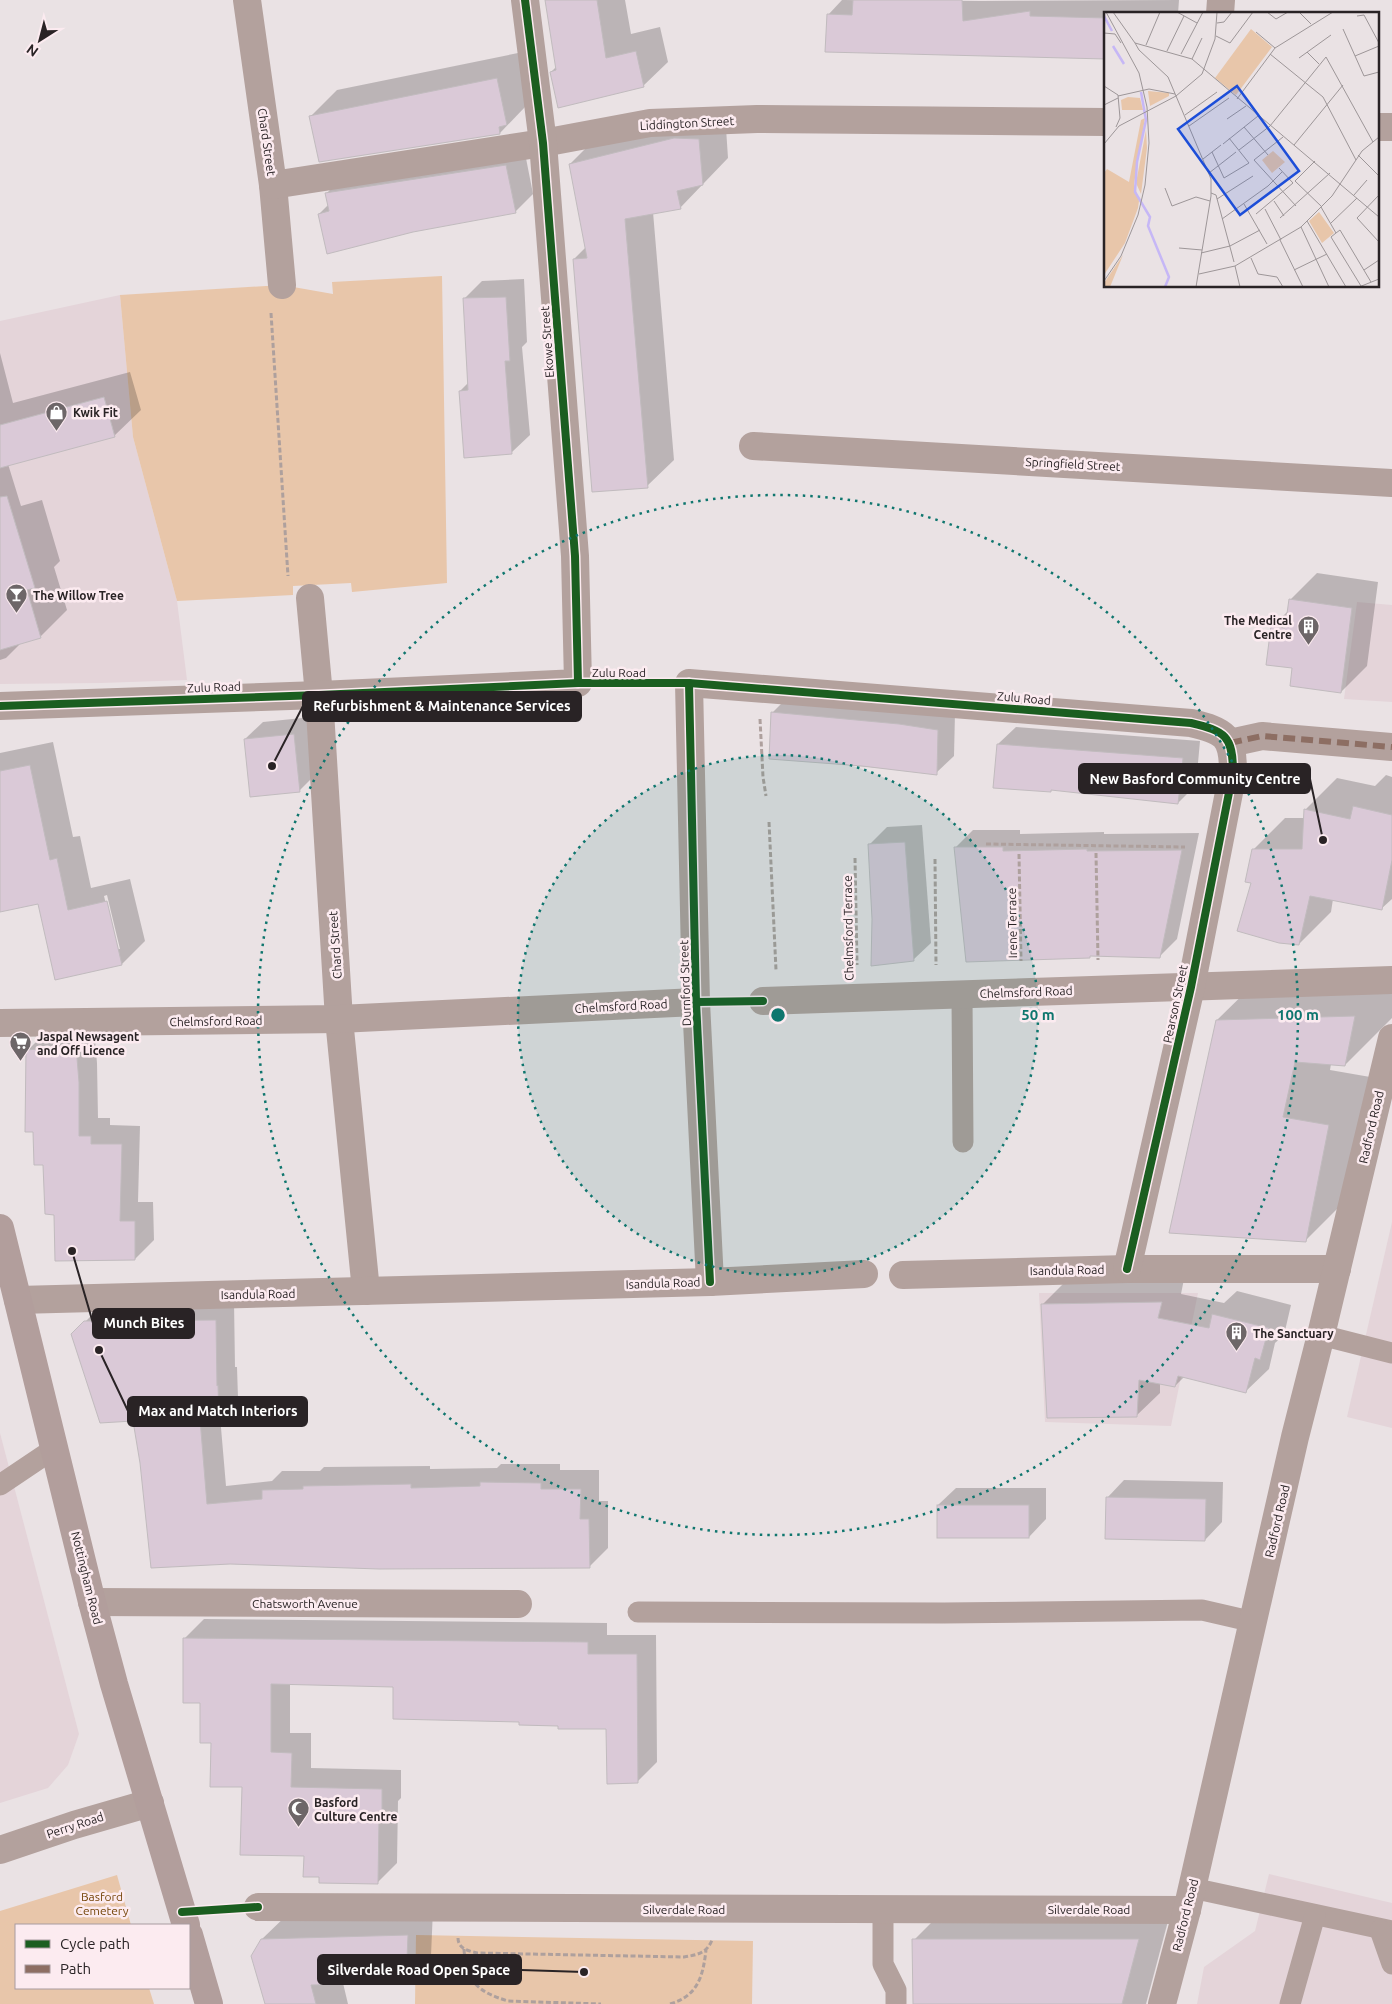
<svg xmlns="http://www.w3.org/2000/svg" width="1392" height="2004" font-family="Ubuntu,sans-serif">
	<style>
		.built { fill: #e4d4d9 }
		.green { fill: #e8c6aa }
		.shadow { fill: #0003; fill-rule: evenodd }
		.building { fill: #dac9d7; stroke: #c1bbbe }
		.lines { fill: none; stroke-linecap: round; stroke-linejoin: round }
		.path { stroke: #aea09d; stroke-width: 3; stroke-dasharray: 5 2.5; stroke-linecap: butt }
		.service { stroke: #b3a19d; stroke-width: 21 }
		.pedestrian { stroke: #b3a19d; stroke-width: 28 }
		.minor { stroke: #b3a19d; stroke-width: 28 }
		.tertiary { stroke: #b3a19d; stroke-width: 28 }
		.secondary { stroke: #b29e9c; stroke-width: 28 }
		.quiet { stroke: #8d6e63; stroke-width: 6; stroke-dasharray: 12 6; stroke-linecap: butt }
		.cycleway-casing { stroke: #fcebf0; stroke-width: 11 }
		.cycleway { stroke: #1b5e20; stroke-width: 8 }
		.ring { fill: none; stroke: #0f766e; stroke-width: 2.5; stroke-dasharray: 2.5 5 }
		.labels { text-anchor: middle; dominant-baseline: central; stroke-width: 5; stroke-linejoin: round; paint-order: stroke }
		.street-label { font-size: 12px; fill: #292325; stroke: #fcebf0 }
		.poi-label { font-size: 12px; font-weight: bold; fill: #292325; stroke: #fcebf0; text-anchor: start }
		.park-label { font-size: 12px; fill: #76460a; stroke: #fcebf0 }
		.inset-river { fill: none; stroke: #c6b7f6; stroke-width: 2.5 }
		.inset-road { fill: none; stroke: #9d9698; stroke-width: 1 }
		.view { fill: #1d4ed8; fill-opacity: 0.15; stroke: #1d4ed8; stroke-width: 2.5 }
		.inset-edge { fill: none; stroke: #292325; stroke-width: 2.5 }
		.centre { fill: #0f766e; stroke: #fcebf0; stroke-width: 2.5 }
		.ring-label { font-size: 15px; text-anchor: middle; font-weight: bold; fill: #0f766e; stroke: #fcebf0; stroke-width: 5; stroke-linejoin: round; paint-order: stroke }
		.leader { fill: none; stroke: #292325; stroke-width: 2 }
		.callout-dot { fill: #292325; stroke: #fcebf0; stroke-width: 2 }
		.callout { fill: #292325; stroke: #292325; stroke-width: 2 }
		.callout-label { font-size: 14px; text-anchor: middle; font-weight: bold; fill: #fff }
	</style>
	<rect width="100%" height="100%" fill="#eae2e4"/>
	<g class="built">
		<polygon points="120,295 133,437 177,601 187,680 101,683 0,684 0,321"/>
		<polygon points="1357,602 1392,605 1392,702 1344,699"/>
		<polygon points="1392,1222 1392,1428 1347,1417"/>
		<polygon points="1039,1293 1198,1293 1171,1426 1045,1422"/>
		<polygon points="0,1433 79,1734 68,1765 48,1788 0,1803"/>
		<polygon points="1269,1874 1392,1903 1392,2004 1197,2004 1204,1967 1255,1931"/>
	</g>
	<g class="green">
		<polygon points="442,276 447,583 352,592 351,583 293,586 293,595 177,601 133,437 120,295 282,285 333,294 332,282"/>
		<polygon points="117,1875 131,1925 16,1925 16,1988 149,1988 154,2004 0,2004 0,1911"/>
		<polygon points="416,1935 753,1941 752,2004 415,2004"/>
	</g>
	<g class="shadow">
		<polygon points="547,0 625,0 631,34 660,27 668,62 643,86 551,72 557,66"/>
		<polygon points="842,0 982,1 1179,0 1178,14 1106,14 1106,59 828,15"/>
		<polygon points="523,52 526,106 500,133 320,161 311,116 337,90"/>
		<polygon points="725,113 728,158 680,208 653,212 674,460 647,486 574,259 586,247 570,164 596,138"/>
		<polygon points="524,148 533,194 515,212 319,214 329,204 327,193 344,175"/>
		<polygon points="524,279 527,342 522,347 530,435 512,452 460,391 468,383 464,299 482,281"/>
		<polygon points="0,353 13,403 130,372 141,410 114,436 8,464 21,506 42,500 60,561 54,567 67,610 40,637 22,642 6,658 0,660"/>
		<polygon points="1317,573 1378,582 1367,666 1341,692 1293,667 1272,627 1289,610 1290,600"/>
		<polygon points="790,695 955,713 954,756 936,773 770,758 772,713"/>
		<polygon points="312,717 317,773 299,791 245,739 263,722"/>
		<polygon points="1016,727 1200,741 1196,785 1178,803 1052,789 1051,791 998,744"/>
		<path d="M53,742L73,837L80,836L91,888L130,879L145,941L122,964L39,903L0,911V753ZM107,895L120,949H117L104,896Z"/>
		<polygon points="1386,775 1392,777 1392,899 1381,909 1333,899 1331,912 1299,944 1253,882 1253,850 1285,818 1305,818 1305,810 1337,778 1375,786"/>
		<polygon points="922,825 931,943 913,960 873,919 870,844 887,827"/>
		<polygon points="973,830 1020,830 1020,834 1104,832 1104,834 1199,833 1177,939 1159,957 1091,955 1089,957 956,847"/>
		<polygon points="1392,969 1392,1018 1345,1065 1331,1064 1330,1070 1376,1078 1353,1193 1305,1241 1217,1020 1265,973"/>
		<polygon points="94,1028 97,1063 98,1118 110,1118 110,1125 140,1126 138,1202 153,1202 154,1240 135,1259 55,1213 44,1163 35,1131 27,1051 46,1032"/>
		<polygon points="1184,1279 1181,1294 1224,1303 1237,1291 1291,1305 1284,1335 1275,1343 1269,1369 1245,1392 1185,1376 1175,1386 1160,1383 1160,1393 1136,1416 1042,1305 1066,1281"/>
		<polygon points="234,1301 235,1367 237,1367 238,1398 220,1416 226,1486 272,1481 282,1471 320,1471 324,1467 430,1466 430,1469 497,1468 501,1464 560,1464 560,1470 599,1470 599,1501 608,1501 608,1548 589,1567 230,1562 141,1463 134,1420 73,1334 104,1303"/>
		<polygon points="1124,1480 1223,1482 1222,1522 1205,1540 1107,1498"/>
		<polygon points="956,1488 1046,1488 1046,1519 1029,1537 938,1505"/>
		<polygon points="204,1619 607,1623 607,1635 656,1635 657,1762 637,1782 608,1728 520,1721 394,1686 290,1683 290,1733 311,1733 311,1768 401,1770 401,1798 398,1801 397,1863 377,1883 321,1876 305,1855 243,1786 212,1742 184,1639"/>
		<polygon points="948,1906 1172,1906 1146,2004 914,2004 914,1940"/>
		<polygon points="433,1909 431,1956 405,1982 343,1983 348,2004 266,2004 262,1939 289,1913"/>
	</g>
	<g class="building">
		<polygon points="545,0 597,0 606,58 636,51 644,87 558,108 550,72 556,70"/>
		<polygon points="853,0 962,0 963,21 1030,11 1030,16 1106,18 1106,59 825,52 827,14 852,15"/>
		<polygon points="497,78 507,125 499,127 500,134 319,162 309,116"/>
		<polygon points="674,138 699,139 703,185 677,191 681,209 625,219 648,488 592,492 573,259 587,258 569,164"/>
		<polygon points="506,165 516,213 413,232 327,254 318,214 329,211 325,193"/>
		<polygon points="506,297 510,361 505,361 512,454 464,458 459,391 468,390 463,298"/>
		<polygon points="104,397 115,437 0,468 0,425"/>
		<polygon points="7,496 35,588 27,590 41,638 0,650 0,497"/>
		<polygon points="1289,599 1352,608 1341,693 1290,686 1292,668 1266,665 1271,626 1285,628"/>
		<polygon points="771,712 899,724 938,730 937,775 862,766 769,759"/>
		<polygon points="294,734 300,792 250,797 244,739"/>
		<polygon points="997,744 1183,758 1178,804 1051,790 1051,792 993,788"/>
		<polygon points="30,765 50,860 57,858 68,910 107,901 122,965 55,980 38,904 0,912 0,771"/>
		<polygon points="1353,806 1392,815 1392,860 1382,910 1310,896 1299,945 1279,943 1237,931 1251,883 1245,882 1252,849 1302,849 1304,809 1350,819"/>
		<polygon points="905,842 914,961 871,966 872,919 868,844"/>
		<polygon points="954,847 1003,847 1003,851 1087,849 1087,851 1182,850 1160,958 1090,956 1090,958 966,962"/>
		<polygon points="1355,1016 1345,1066 1295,1062 1283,1117 1329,1125 1306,1242 1169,1233 1216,1020"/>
		<polygon points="76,1046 79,1082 79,1136 91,1136 91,1144 122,1144 120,1221 135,1221 135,1260 55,1261 54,1215 45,1214 43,1165 34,1165 33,1132 25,1132 26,1050"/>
		<polygon points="1162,1302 1158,1318 1209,1328 1212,1314 1269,1328 1260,1360 1255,1358 1246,1393 1178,1376 1175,1387 1139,1380 1137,1417 1047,1418 1041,1304"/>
		<polygon points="216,1320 217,1386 218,1385 219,1419 200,1419 207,1504 262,1499 262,1490 303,1489 303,1486 411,1484 411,1488 480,1486 480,1482 541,1483 541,1489 581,1489 580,1519 589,1519 590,1568 379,1569 230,1564 151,1568 140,1463 133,1421 100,1423 71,1334 84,1321"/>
		<polygon points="1106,1497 1206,1499 1205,1541 1105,1539"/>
		<rect x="937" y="1505" width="92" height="33"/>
		<polygon points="183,1638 588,1642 588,1654 637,1654 638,1783 607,1784 606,1729 558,1729 558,1726 519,1725 519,1722 393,1719 393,1687 271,1684 271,1752 292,1753 291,1787 382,1789 382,1819 379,1819 378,1884 319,1883 319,1877 303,1877 304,1856 240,1855 242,1787 210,1787 211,1743 200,1743 200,1703 183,1703"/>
		<polygon points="408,1935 406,1983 311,1985 316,2004 265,2004 251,1956 261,1939"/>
		<polygon points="912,1939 1139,1939 1122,2004 913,2004"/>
	</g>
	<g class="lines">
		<g class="path">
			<polyline points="271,313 288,576"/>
			<polyline points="760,719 763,777 766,796"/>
			<polyline points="769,822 776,970"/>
			<polyline points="986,844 1185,847"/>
			<polyline points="1096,853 1098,960"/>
			<polyline points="1019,854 1021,961"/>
			<polyline points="855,858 857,965"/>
			<polyline points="935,859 936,965"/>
			<path d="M458,1938C458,1949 469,1951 477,1953L684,1957C697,1955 707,1953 712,1940"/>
			<path d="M464,1949C466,1982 478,1992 508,2001L601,2004"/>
			<path d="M670,2004C698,1996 703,1976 706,1950"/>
		</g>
		<g class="service">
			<polyline points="962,995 963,1142"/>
			<polyline points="1321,1335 1392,1353"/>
			<polyline points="0,1485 55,1448"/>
			<polyline points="638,1612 944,1613 1202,1610 1254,1622"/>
			<polyline points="1192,1888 1392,1931"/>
			<polyline points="883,1909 883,1964 896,1990 896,2004"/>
			<polyline points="1380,1930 1392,1964"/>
			<polyline points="1290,2004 1315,1915"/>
		</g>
		<polyline class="pedestrian" points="1230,743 1262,736 1392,747"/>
		<g class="minor">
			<polyline points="247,0 273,185 282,285"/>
			<polyline points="1220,14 1221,0"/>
			<polyline points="1378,127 1392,127"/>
			<polyline points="273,185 543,143 650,123 757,119 1106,122"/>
			<polyline points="753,446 1392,483"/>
			<polyline points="310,598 319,695 339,1019 366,1291"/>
			<polyline points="0,706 319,695 578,683 575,556 543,143 525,0"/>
			<polyline points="763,1001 1392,980"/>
			<polyline points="0,1023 339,1019 696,1002"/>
			<polyline points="903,1275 1127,1269 1337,1269"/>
			<path d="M710,1282L696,1002L689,683L1191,723C1225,731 1233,736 1233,772L1191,987L1127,1269"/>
			<polyline points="18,1300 710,1282 864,1274"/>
			<polyline points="92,1602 518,1604"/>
			<polyline points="258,1907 1187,1910"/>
		</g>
		<g class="tertiary">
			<polyline points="0,1850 74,1825 150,1803"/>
			<polyline points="1162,2004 1187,1910 1295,1437 1321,1335 1392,1038"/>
		</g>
		<g class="secondary">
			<polyline points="0,1228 92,1602 114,1684 186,1925"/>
			<polyline points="189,1935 209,2004"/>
		</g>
		<polyline class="quiet" points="1230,743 1262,736 1392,747"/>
		<defs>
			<g id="cycleway">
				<polyline points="525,0 543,143 575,556 578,683"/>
				<polyline points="689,683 696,1002 710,1282"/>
				<path d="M0,706L319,695L578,683H689L1191,723C1225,731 1233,736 1233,772L1191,987L1127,1269"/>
				<polyline points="696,1002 763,1001"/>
				<polyline points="182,1912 258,1907"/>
			</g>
		</defs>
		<use href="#cycleway" class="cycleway-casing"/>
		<use href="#cycleway" class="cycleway"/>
	</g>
	<circle cx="778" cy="1015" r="260" fill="#0f766e" fill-opacity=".12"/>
	<g class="ring">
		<circle cx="778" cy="1015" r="260"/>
		<circle cx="778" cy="1015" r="520"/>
	</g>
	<defs>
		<symbol id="shop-pin" viewBox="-11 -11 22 30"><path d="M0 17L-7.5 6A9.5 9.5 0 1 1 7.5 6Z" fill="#6d6668" stroke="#fcebf0"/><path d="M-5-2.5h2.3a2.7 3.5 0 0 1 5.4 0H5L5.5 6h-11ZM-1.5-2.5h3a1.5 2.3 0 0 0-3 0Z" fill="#fff"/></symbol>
		<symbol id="bar-pin" viewBox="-11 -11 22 30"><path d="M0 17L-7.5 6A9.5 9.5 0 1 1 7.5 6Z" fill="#6d6668" stroke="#fcebf0"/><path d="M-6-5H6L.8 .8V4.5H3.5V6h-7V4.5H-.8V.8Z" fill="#fff"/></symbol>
		<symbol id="building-pin" viewBox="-11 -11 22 30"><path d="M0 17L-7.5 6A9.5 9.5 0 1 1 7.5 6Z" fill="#6d6668" stroke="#fcebf0"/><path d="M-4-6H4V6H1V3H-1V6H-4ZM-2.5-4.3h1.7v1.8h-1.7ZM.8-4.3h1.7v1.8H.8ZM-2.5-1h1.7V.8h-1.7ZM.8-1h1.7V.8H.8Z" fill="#fff"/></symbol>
		<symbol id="supermarket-pin" viewBox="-11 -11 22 30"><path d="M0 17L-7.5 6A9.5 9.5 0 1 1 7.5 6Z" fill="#6d6668" stroke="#fcebf0"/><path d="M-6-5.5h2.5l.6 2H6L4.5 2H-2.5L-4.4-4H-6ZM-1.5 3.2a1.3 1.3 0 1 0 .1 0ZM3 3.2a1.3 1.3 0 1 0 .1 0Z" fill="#fff"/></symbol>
		<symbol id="mosque-pin" viewBox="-11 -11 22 30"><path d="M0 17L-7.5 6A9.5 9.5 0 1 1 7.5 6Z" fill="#6d6668" stroke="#fcebf0"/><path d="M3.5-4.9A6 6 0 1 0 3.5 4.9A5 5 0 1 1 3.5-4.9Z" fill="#fff"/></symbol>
	</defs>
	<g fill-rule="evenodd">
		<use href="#shop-pin" x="44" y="400" width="25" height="34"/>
		<use href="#bar-pin" x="4" y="582" width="25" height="34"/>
		<use href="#building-pin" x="1296" y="614" width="25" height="34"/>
		<use href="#supermarket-pin" x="8" y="1030" width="25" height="34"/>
		<use href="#building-pin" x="1224" y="1320" width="25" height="34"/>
		<use href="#mosque-pin" x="286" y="1796" width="25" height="34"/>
	</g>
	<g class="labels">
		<g class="street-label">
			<text transform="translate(687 123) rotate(-3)">Liddington Street</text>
			<text transform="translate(267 142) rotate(82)">Chard Street</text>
			<text transform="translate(547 342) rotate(-94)">Ekowe Street</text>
			<text transform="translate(1073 464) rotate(3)">Springfield Street</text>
			<text x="619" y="672">Zulu Road</text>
			<text transform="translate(214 687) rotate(-2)">Zulu Road</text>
			<text transform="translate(1024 698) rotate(5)">Zulu Road</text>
			<text transform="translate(1012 923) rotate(-91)">Irene Terrace</text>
			<text transform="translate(848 928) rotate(-91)">Chelmsford Terrace</text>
			<text transform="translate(335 945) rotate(-94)">Chard Street</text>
			<text transform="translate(685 983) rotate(-92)">Durnford Street</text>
			<text transform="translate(1026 992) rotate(-2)">Chelmsford Road</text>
			<text transform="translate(1175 1004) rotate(-78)">Pearson Street</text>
			<text transform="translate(621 1006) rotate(-3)">Chelmsford Road</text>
			<text transform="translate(216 1021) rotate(-1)">Chelmsford Road</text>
			<text transform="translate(1371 1127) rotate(-77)">Radford Road</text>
			<text transform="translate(1067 1270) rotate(-1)">Isandula Road</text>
			<text transform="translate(663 1283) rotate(-2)">Isandula Road</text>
			<text transform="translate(258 1294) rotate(-1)">Isandula Road</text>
			<text transform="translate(1277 1521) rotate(-77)">Radford Road</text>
			<text transform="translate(87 1578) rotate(76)">Nottingham Road</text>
			<text x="305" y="1603">Chatsworth Avenue</text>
			<text transform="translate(75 1825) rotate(-18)">Perry Road</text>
			<text x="684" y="1909">Silverdale Road</text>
			<text x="1089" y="1909">Silverdale Road</text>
			<text transform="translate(1185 1915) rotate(-76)">Radford Road</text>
		</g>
		<g class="poi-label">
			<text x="73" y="412">Kwik Fit</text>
			<text x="33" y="595">The Willow Tree</text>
			<text x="1292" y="620" text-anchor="end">The Medical<tspan x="1292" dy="14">Centre</tspan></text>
			<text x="37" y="1036">Jaspal Newsagent<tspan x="37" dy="14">and Off Licence</tspan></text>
			<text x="1253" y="1333">The Sanctuary</text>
			<text x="314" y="1802">Basford<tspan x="314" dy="14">Culture Centre</tspan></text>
		</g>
		<g class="park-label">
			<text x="102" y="1896">Basford<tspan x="102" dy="14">Cemetery</tspan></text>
		</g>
	</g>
	<g transform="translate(1104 12)">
		<rect width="275" height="275" fill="#eae2e4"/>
		<path d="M147,17L168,35L132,83L111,66ZM44,79L65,81V84L46,94ZM24,85L36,86L39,98H18L17,88ZM41,106L30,172L35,189L34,196L21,231L0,263V161L3,157L25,170L37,108ZM42,118L43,136L37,182L32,171ZM169,139L181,150L168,161L158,148ZM215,200L230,221L218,231L205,209ZM19,243L6,275H0V271Z" fill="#e8c6aa"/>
		<path class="inset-river" d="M0,4L8,19M9,34L20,52M37,80L42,108L33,150L31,180L46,205L44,214L65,265L61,275"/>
		<path class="inset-road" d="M9,0L31,31L88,47L275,205M73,0L93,11M163,0L172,7L184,0M195,0L207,12M253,4L260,3L275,31M113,11L120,10L128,0M239,17L260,64L275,60M152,20L171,36M0,21L11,22L17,31M112,24L126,31L149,0M31,31L35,38L64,65L107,167V184L92,275M42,33L56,0M63,39L80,4M203,40L215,52M77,42L99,0M166,42L219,85L252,148M251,44L275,34M195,46L227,23M88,47L98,26M0,74L14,83L16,106L12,115M14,84L45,77L71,82M133,87L171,36L229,0M0,93L14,86M81,103L113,80M123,107L142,94M85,114L125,86M140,115L164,143M179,125L150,148L192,194M0,132L15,114L72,84L98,62L111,27L113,0M119,132L154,104M190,133L239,73M135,138L166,114L222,45L269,130M108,140L120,166L145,151L125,126M254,143L275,164M99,147L117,133M211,149L191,169L218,195M105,161L132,140M61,176L68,194L92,185L106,189M107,181L112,183L130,250M250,183L263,168M275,183L253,206L275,230M113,187L149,164M170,189L180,204M140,192L163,232M217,195L232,221M161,197L177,228M152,202L189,171L175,156M176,206L226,161M118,207L164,174L178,160M203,209L242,275M227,211L253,186M197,215L225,275M232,221L236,218L267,270M232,221L227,225L257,274M176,228L199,275M75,236L98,238M97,241L126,234L156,218M147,246L154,262L173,265L179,275M131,254L136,275M190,258L223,242M260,258L275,248M95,262L131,254L197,215L228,184L258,139L275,125M0,269L17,244L34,203L41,173L45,131L43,95L35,61L2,0M255,275L275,267"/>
		<path class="view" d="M133,74L195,159L136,203L74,117Z"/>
		<rect width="275" height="275" class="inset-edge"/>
	</g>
	<circle cx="778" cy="1015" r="8" class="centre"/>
	<g class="ring-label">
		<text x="1038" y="1020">50 m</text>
		<text x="1298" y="1020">100 m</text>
	</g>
	<path class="leader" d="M272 766L303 706M1323 840L1310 779M72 1251L93 1323M99 1350L128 1411M584 1972L521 1970"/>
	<g class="callout-dot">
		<circle cx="272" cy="766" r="5"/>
		<circle cx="1323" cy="840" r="5"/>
		<circle cx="72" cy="1251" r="5"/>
		<circle cx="99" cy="1350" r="5"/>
		<circle cx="584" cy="1972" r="5"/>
	</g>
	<g class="callout">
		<rect x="303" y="692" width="278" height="29" rx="5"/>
		<rect x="1079" y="764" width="231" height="29" rx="5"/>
		<rect x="93" y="1309" width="101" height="29" rx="5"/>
		<rect x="128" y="1397" width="179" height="29" rx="5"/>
		<rect x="318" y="1955" width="203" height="29" rx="5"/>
	</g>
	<g class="callout-label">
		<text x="442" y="711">Refurbishment &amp; Maintenance Services</text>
		<text x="1195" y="784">New Basford Community Centre</text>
		<text x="144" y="1328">Munch Bites</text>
		<text x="218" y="1416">Max and Match Interiors</text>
		<text x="419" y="1975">Silverdale Road Open Space</text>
	</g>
	<rect x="15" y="1924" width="175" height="65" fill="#fcebf0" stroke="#a89b9f"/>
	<rect x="25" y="1940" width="25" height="8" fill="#1b5e20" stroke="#a89b9f"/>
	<text x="60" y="1949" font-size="15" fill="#292325">Cycle path</text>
	<rect x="25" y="1965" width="25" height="8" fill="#8d6e63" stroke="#a89b9f"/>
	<text x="60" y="1974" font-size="15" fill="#292325">Path</text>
	<g transform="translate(40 40) rotate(216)" stroke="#fcebf0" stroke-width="4" paint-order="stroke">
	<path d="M0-4L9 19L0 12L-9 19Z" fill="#292325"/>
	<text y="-8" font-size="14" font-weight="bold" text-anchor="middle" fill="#292325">N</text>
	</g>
</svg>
